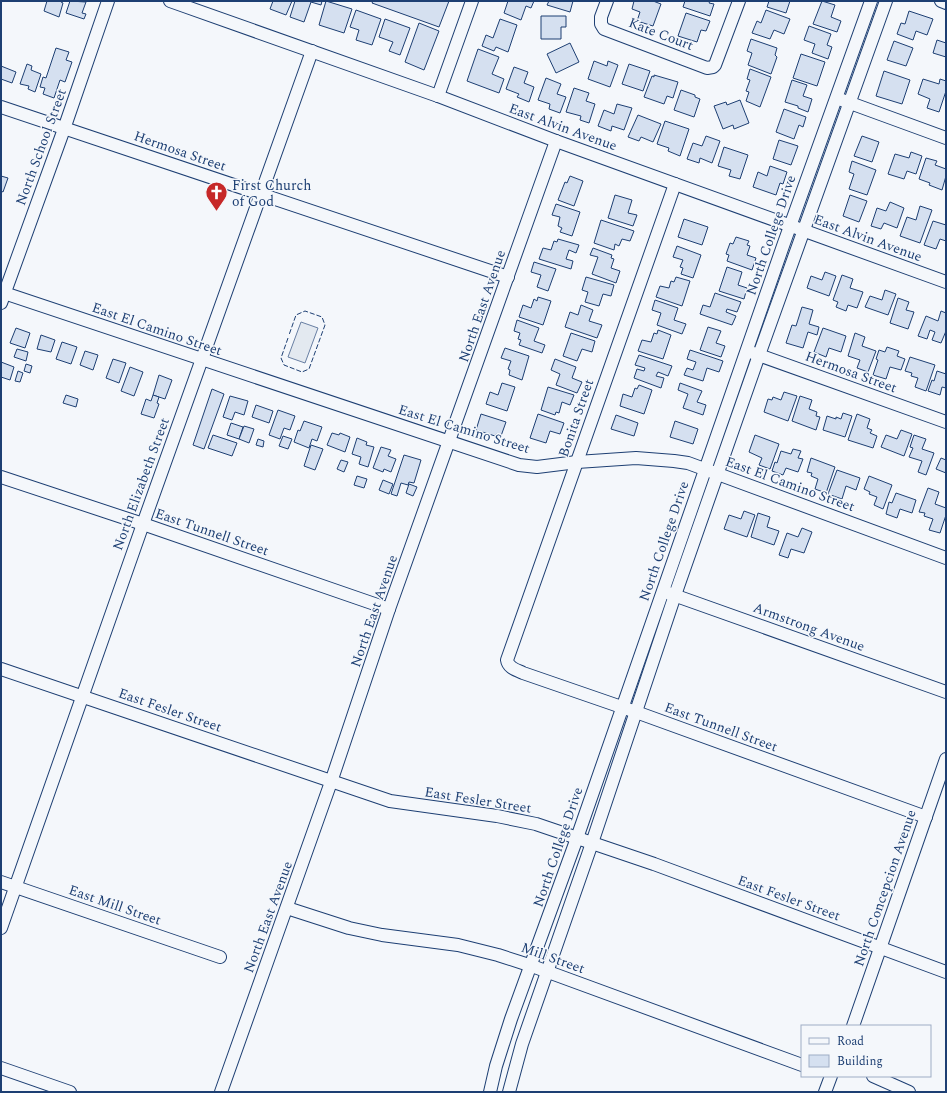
<svg xmlns="http://www.w3.org/2000/svg" width="947" height="1093" font-family="Spectral,serif">
	<style>
		.green { fill: #e3e9f0; stroke: #687fa3 }
		.building { fill: #d5e0f0; stroke: #1d3f73 }
		.lines { fill: none; stroke-linecap: round; stroke-linejoin: round }
		.minor-casing { stroke: #1d3f73; stroke-width: 14 }
		.minor { stroke: #f4f7fb; stroke-width: 12 }
		.fence { stroke: #1d3f73; stroke-width: 1; stroke-dasharray: 5 2; stroke-linecap: butt }
		.labels { text-anchor: middle; dominant-baseline: central; stroke-width: 3; stroke-linejoin: round; paint-order: stroke }
		.street-label { font-size: 14px; fill: #1d3f73; stroke: #f4f7fb }
		.poi-label { font-size: 14px; fill: #1d3f73; stroke: #f4f7fb; text-anchor: start }
	</style>
	<rect width="100%" height="100%" fill="#f4f7fb"/>
	<polygon class="green" points="301,322 318,328 305,363 288,357"/>
	<g class="building">
		<polygon points="47,1 62,1 61,2 63,3 59,17 44,11"/>
		<polygon points="70,1 86,2 82,13 86,14 84,19 66,13"/>
		<polygon points="273,1 292,1 286,15 270,9"/>
		<polygon points="295,1 322,1 321,5 311,2 304,22 290,17"/>
		<polygon points="326,1 352,9 344,33 319,25"/>
		<polygon points="373,1 449,1 439,27 372,3"/>
		<polygon points="508,1 534,1 531,8 526,6 521,20 504,13"/>
		<polygon points="549,1 573,1 570,12 547,5"/>
		<polygon points="634,1 653,1 661,4 653,26 637,21 640,12 632,9"/>
		<polygon points="685,1 710,1 709,3 714,4 710,16 683,7"/>
		<polygon points="769,1 790,1 786,13 767,7"/>
		<polygon points="822,1 835,5 831,17 841,21 837,32 813,24"/>
		<polygon points="356,10 381,19 372,45 356,40 359,30 350,27"/>
		<polygon points="766,10 790,19 784,34 774,30 770,39 752,33 757,21 761,23"/>
		<polygon points="909,11 933,19 927,35 916,31 913,40 897,34 901,23 905,24"/>
		<polygon points="686,13 710,21 706,31 701,30 697,42 678,36"/>
		<polygon points="541,16 566,16 566,27 561,27 561,39 541,39"/>
		<polygon points="385,19 410,28 400,55 389,51 393,42 379,37"/>
		<polygon points="500,19 517,25 508,52 496,47 494,51 482,46 486,35 493,38"/>
		<polygon points="419,23 439,31 424,70 405,62"/>
		<polygon points="809,26 831,34 827,45 832,47 828,59 812,53 815,44 804,40"/>
		<polygon points="751,39 777,48 775,55 777,57 771,74 748,65 752,53 747,51"/>
		<polygon points="937,40 946,43 946,57 933,53"/>
		<polygon points="894,41 913,48 906,66 887,60"/>
		<polygon points="570,43 579,62 556,73 547,54"/>
		<polygon points="56,48 69,52 66,60 72,62 65,82 60,80 54,98 43,94 45,88 40,87 43,77 46,78"/>
		<polygon points="478,49 499,57 492,74 504,79 499,93 467,81"/>
		<polygon points="801,54 825,62 817,86 793,78"/>
		<polygon points="594,61 607,66 608,61 618,65 610,87 588,79"/>
		<polygon points="27,64 32,66 31,70 41,74 35,92 28,89 29,86 20,84"/>
		<polygon points="629,64 650,71 643,91 622,84"/>
		<polygon points="1,66 16,72 12,83 1,79"/>
		<polygon points="514,67 528,72 524,83 534,87 529,102 517,97 519,94 506,89"/>
		<polygon points="750,69 771,77 760,107 746,101 749,92 746,91 750,80 747,79"/>
		<polygon points="884,71 910,80 902,104 876,96"/>
		<polygon points="654,75 678,82 673,98 667,96 664,104 644,97 652,76 654,77"/>
		<polygon points="546,78 561,84 557,94 566,97 560,113 549,109 550,104 538,100"/>
		<polygon points="923,79 939,84 940,79 946,81 946,91 939,112 927,108 930,99 918,94"/>
		<polygon points="792,80 807,85 803,96 812,99 808,112 798,108 798,106 785,102"/>
		<polygon points="574,88 589,93 586,101 595,104 589,123 580,120 581,116 566,112"/>
		<polygon points="681,90 695,95 695,97 700,99 694,117 674,110"/>
		<polygon points="740,100 749,123 734,129 733,125 723,129 714,106 726,102 727,105"/>
		<polygon points="617,104 632,108 624,130 612,126 611,131 598,126 604,110 614,114"/>
		<polygon points="784,109 806,117 803,127 799,125 794,139 776,132"/>
		<polygon points="638,115 661,124 653,142 641,137 639,141 628,137"/>
		<polygon points="665,121 689,129 680,156 668,151 669,148 657,144"/>
		<polygon points="706,136 720,141 712,163 700,158 699,163 687,159 693,143 702,146"/>
		<polygon points="862,136 879,142 872,162 854,156"/>
		<polygon points="779,140 798,146 791,165 773,159"/>
		<polygon points="724,147 748,155 740,179 729,176 731,170 718,166"/>
		<polygon points="911,152 922,156 916,174 907,171 904,179 888,174 895,154 909,158"/>
		<polygon points="926,158 937,161 935,165 946,169 946,176 942,190 929,185 930,183 919,179"/>
		<polygon points="852,161 876,170 867,195 849,189 854,174 849,172"/>
		<polygon points="770,166 787,172 783,184 780,183 776,195 753,187 758,172 767,176"/>
		<polygon points="1,176 8,178 3,192 1,191"/>
		<polygon points="570,176 583,181 574,206 558,200 565,182 567,183"/>
		<polygon points="615,195 632,200 628,213 637,215 633,226 608,218"/>
		<polygon points="850,195 867,201 859,222 843,216"/>
		<polygon points="890,202 904,208 897,228 884,223 881,229 871,226 877,208 886,211"/>
		<polygon points="556,204 580,212 572,236 560,232 562,228 558,226 560,217 552,215"/>
		<polygon points="920,206 932,210 920,243 900,236 907,217 916,220"/>
		<polygon points="684,219 708,227 702,245 678,237"/>
		<polygon points="601,220 634,231 630,241 622,239 619,246 615,244 614,250 594,243"/>
		<polygon points="933,221 946,225 946,241 940,239 936,249 924,245"/>
		<polygon points="736,237 749,241 747,245 750,246 747,255 756,258 752,270 727,261 729,255 726,254 730,243 733,244"/>
		<polygon points="558,239 579,245 576,253 569,250 566,259 573,261 571,269 539,259 543,248 551,250 554,241 557,242"/>
		<polygon points="677,246 701,255 693,278 681,274 683,268 680,267 683,260 673,257"/>
		<polygon points="593,248 612,255 611,258 614,259 611,268 620,271 616,283 592,274 598,257 590,255"/>
		<polygon points="534,262 556,269 548,291 537,287 541,275 531,272"/>
		<polygon points="727,267 742,272 738,285 747,288 744,299 719,291"/>
		<polygon points="825,272 836,276 829,296 807,288 811,276 822,280"/>
		<polygon points="842,275 853,279 850,288 863,292 857,308 848,305 846,311 836,307 838,302 833,300"/>
		<polygon points="586,277 614,285 611,296 603,294 599,306 585,302 588,292 582,290"/>
		<polygon points="676,277 690,281 682,306 656,297 660,286 669,288 671,281 674,282"/>
		<polygon points="885,290 896,294 888,315 865,307 870,296 882,300"/>
		<polygon points="715,293 741,302 737,312 727,309 726,312 736,316 732,325 700,314 703,305 710,307"/>
		<polygon points="538,297 551,301 543,325 519,317 523,305 531,308 534,299 537,301"/>
		<polygon points="898,298 909,302 906,310 914,312 908,329 890,323"/>
		<polygon points="655,300 678,308 674,320 686,324 682,334 657,325 661,313 652,310"/>
		<polygon points="581,305 593,310 589,321 602,325 597,338 565,327 570,312 578,315"/>
		<polygon points="802,307 813,310 809,324 819,327 817,335 808,332 803,348 786,343 792,325 796,326"/>
		<polygon points="941,311 946,313 946,331 941,343 932,340 935,332 930,330 927,339 918,336 926,316 938,321"/>
		<polygon points="517,320 539,328 534,341 545,345 542,353 519,345 521,340 518,339 520,333 514,331"/>
		<polygon points="708,327 721,331 716,343 725,346 721,357 700,350"/>
		<polygon points="16,328 30,333 25,348 10,343"/>
		<polygon points="823,328 846,336 841,352 829,348 826,357 814,352"/>
		<polygon points="658,330 671,335 663,359 638,351 642,340 651,342 654,333 657,334"/>
		<polygon points="571,333 595,341 592,352 582,349 577,361 563,356"/>
		<polygon points="855,333 865,337 862,346 876,351 868,372 857,368 860,360 848,356"/>
		<polygon points="41,335 55,340 51,352 37,349"/>
		<polygon points="62,342 77,347 71,364 56,359"/>
		<polygon points="887,347 899,351 897,356 905,359 901,370 890,367 886,379 873,375 878,360 876,359 879,350 885,352"/>
		<polygon points="505,348 529,356 522,380 509,375 510,370 508,369 511,361 501,358"/>
		<polygon points="17,349 28,352 26,361 14,357"/>
		<polygon points="690,350 723,361 719,372 707,368 703,381 684,375 687,368 693,370 696,362 687,359"/>
		<polygon points="85,351 98,355 93,370 80,365"/>
		<polygon points="639,355 672,366 668,376 658,372 656,376 664,378 661,388 634,378 637,369 644,371 645,368 635,365"/>
		<polygon points="910,357 935,365 926,391 915,387 918,378 911,376 912,373 905,371"/>
		<polygon points="113,359 126,363 119,383 106,378"/>
		<polygon points="555,359 576,367 572,378 582,382 577,393 556,385 560,374 551,370"/>
		<polygon points="1,362 14,367 10,380 1,377"/>
		<polygon points="26,364 32,366 30,373 24,371"/>
		<polygon points="130,367 143,372 134,396 121,391"/>
		<polygon points="18,371 23,373 20,382 15,381"/>
		<polygon points="937,371 946,374 946,388 942,387 940,395 928,391 932,380 934,381"/>
		<polygon points="159,375 172,380 165,399 153,395"/>
		<polygon points="502,383 515,387 507,411 486,404 490,392 498,395"/>
		<polygon points="680,383 702,391 697,402 706,405 703,415 683,408 688,394 678,390"/>
		<polygon points="639,385 652,390 644,414 620,406 623,394 632,397 635,388 637,389"/>
		<polygon points="548,387 574,395 570,405 562,402 559,413 556,412 555,415 541,410"/>
		<polygon points="212,389 224,394 204,449 193,445"/>
		<polygon points="784,392 797,396 788,421 764,412 768,399 772,400 773,397 781,400"/>
		<polygon points="66,395 78,399 76,407 63,403"/>
		<polygon points="153,395 159,397 157,403 159,404 154,418 141,414 146,399 151,401"/>
		<polygon points="230,396 248,401 244,415 235,412 232,420 223,417"/>
		<polygon points="800,396 812,400 809,409 817,412 816,416 820,417 816,430 792,421"/>
		<polygon points="256,405 273,411 269,423 252,417"/>
		<polygon points="278,410 295,416 290,430 284,428 280,439 269,435"/>
		<polygon points="843,413 852,416 845,437 823,430 827,416 836,419 836,417 841,419"/>
		<polygon points="481,414 506,422 501,436 496,434 495,436 476,430"/>
		<polygon points="538,414 564,423 560,434 550,431 546,443 530,438"/>
		<polygon points="857,414 870,419 867,428 872,430 870,433 877,436 873,448 848,440"/>
		<polygon points="616,415 638,423 634,436 611,429"/>
		<polygon points="304,421 322,427 317,441 312,439 309,448 294,442 298,430 300,431"/>
		<polygon points="675,421 698,429 693,444 670,437"/>
		<polygon points="231,423 243,427 239,439 227,435"/>
		<polygon points="244,426 254,429 249,443 239,439"/>
		<polygon points="901,430 912,434 904,456 881,447 886,435 897,439"/>
		<polygon points="332,433 339,435 340,433 350,437 345,452 327,445"/>
		<polygon points="213,435 237,443 232,456 208,448"/>
		<polygon points="755,435 779,444 770,469 759,465 762,458 749,452"/>
		<polygon points="914,435 926,439 922,449 934,453 926,475 918,472 922,461 909,457 913,448 910,447"/>
		<polygon points="283,436 292,439 288,449 279,446"/>
		<polygon points="357,438 367,442 366,445 374,447 368,467 359,464 361,457 352,454"/>
		<polygon points="258,439 264,441 263,447 256,445"/>
		<polygon points="311,445 323,449 315,470 304,466"/>
		<polygon points="381,447 391,450 388,456 396,459 391,472 384,469 383,472 373,468"/>
		<polygon points="793,449 801,451 798,458 803,459 798,472 786,468 783,475 772,471 775,462 777,463 781,451 791,454"/>
		<polygon points="404,455 421,460 414,483 409,482 408,485 401,483 397,496 391,494"/>
		<polygon points="811,458 835,467 826,493 815,489 818,479 811,476 812,473 807,472"/>
		<polygon points="941,458 946,460 946,473 936,469"/>
		<polygon points="341,460 348,462 344,472 337,469"/>
		<polygon points="837,470 860,478 856,490 846,486 842,499 828,494"/>
		<polygon points="357,476 367,479 364,488 354,485"/>
		<polygon points="869,476 892,485 883,509 874,505 877,497 869,494 870,492 864,489"/>
		<polygon points="383,480 393,484 389,494 379,490"/>
		<polygon points="409,484 417,487 413,496 406,493"/>
		<polygon points="928,488 939,492 935,504 946,508 946,515 940,533 929,530 933,519 924,516 925,513 919,512"/>
		<polygon points="896,493 916,500 912,513 900,509 897,518 886,514 889,502 892,503"/>
		<polygon points="744,511 755,515 747,537 724,529 729,515 741,519"/>
		<polygon points="758,513 770,517 767,527 779,531 774,545 751,537"/>
		<polygon points="802,528 812,532 804,553 791,549 788,558 779,555 787,533 798,537"/>
	</g>
	<g class="lines">
		<defs>
			<g id="minor">
				<polyline points="170,1 438,96 556,141 946,282"/>
				<polyline points="607,1 601,17 601,24 604,29 707,68 713,67 715,65 739,1"/>
				<polyline points="941,1 946,3"/>
				<polyline points="438,96 472,1"/>
				<polyline points="842,100 946,138"/>
				<polyline points="1,107 508,277"/>
				<path d="M675,184L507,660C508,668 517,670 523,673L636,712L926,817"/>
				<polyline points="1,292 519,465 537,467 577,462 636,458 674,461 688,463 946,558"/>
				<polyline points="1,303 64,129 108,1"/>
				<polyline points="753,353 946,422"/>
				<polyline points="1,477 143,524 389,609"/>
				<polyline points="668,593 946,692"/>
				<polyline points="1,669 390,801 497,816 536,824 654,864 946,972"/>
				<polyline points="1,882 220,957"/>
				<polyline points="287,908 349,928 382,935 458,945 498,955 532,966 802,1065"/>
				<polyline points="1,928 143,524 312,51"/>
				<polyline points="853,1026 946,759"/>
				<polyline points="1,1068 70,1092"/>
				<polyline points="873,1076 909,1092"/>
				<polyline points="221,1092 331,782 389,609 556,141"/>
				<polyline points="490,1092 496,1066 511,1019 577,838 784,243 871,1"/>
				<polyline points="509,1092 522,1044 592,843 675,595 759,355 886,1"/>
				<polyline points="825,1092 831,1076"/>
			</g>
		</defs>
		<use href="#minor" class="minor-casing"/>
		<use href="#minor" class="minor"/>
		<polyline class="fence" points="288,338 281,358 284,365 302,372 309,369 325,325 322,317 305,311 296,315 289,335"/>
	</g>
	<defs>
		<symbol id="church-pin" viewBox="-11 -11 22 30"><path d="M0 17L-7.5 6A9.5 9.5 0 1 1 7.5 6Z" fill="#c62828" stroke="#f4f7fb"/><path d="M-1.2-6h2.4v3.5h3.3v2.4h-3.3V6h-2.4V-.1h-3.3v-2.4h3.3Z" fill="#fff"/></symbol>
	</defs>
	<g fill-rule="evenodd">
		<use href="#church-pin" x="204" y="180" width="25" height="34"/>
	</g>
	<g class="labels">
		<g class="street-label">
			<text transform="translate(661 34) rotate(21)">Kate Court</text>
			<text transform="translate(563 127) rotate(20)">East Alvin Avenue</text>
			<text transform="translate(41 147) rotate(-70)">North School Street</text>
			<text transform="translate(180 151) rotate(19)">Hermosa Street</text>
			<text transform="translate(771 235) rotate(-71)">North College Drive</text>
			<text transform="translate(868 238) rotate(20)">East Alvin Avenue</text>
			<text transform="translate(482 306) rotate(-71)">North East Avenue</text>
			<text transform="translate(157 329) rotate(19)">East El Camino Street</text>
			<text transform="translate(851 372) rotate(20)">Hermosa Street</text>
			<text transform="translate(576 418) rotate(-71)">Bonita Street</text>
			<text transform="translate(464 429) rotate(17)">East El Camino Street</text>
			<text transform="translate(141 484) rotate(-70)">North Elizabeth Street</text>
			<text transform="translate(790 484) rotate(20)">East El Camino Street</text>
			<text transform="translate(212 532) rotate(19)">East Tunnell Street</text>
			<text transform="translate(664 541) rotate(-71)">North College Drive</text>
			<text transform="translate(374 611) rotate(-71)">North East Avenue</text>
			<text transform="translate(809 627) rotate(20)">Armstrong Avenue</text>
			<text transform="translate(170 710) rotate(19)">East Fesler Street</text>
			<text transform="translate(721 727) rotate(20)">East Tunnell Street</text>
			<text transform="translate(478 800) rotate(9)">East Fesler Street</text>
			<text transform="translate(558 847) rotate(-71)">North College Drive</text>
			<text transform="translate(885 888) rotate(-71)">North Concepcion Avenue</text>
			<text transform="translate(789 898) rotate(20)">East Fesler Street</text>
			<text transform="translate(115 905) rotate(19)">East Mill Street</text>
			<text transform="translate(268 917) rotate(-70)">North East Avenue</text>
			<text transform="translate(553 958) rotate(20)">Mill Street</text>
		</g>
		<g class="poi-label">
			<text x="232" y="185">First Church<tspan x="232" dy="16">of God</tspan></text>
		</g>
	</g>
	<rect width="947" height="1093" fill="none" stroke="#1d3f73" stroke-width="4"/>
	<rect x="801" y="1025" width="130" height="52" fill="#f4f7fb" stroke="#9eadc5"/>
	<rect x="809" y="1038" width="20" height="6" fill="#f4f7fb" stroke="#9eadc5"/>
	<text x="837" y="1045" font-size="12" fill="#1d3f73">Road</text>
	<rect x="809" y="1055" width="20" height="12" fill="#d5e0f0" stroke="#9eadc5"/>
	<text x="837" y="1065" font-size="12" fill="#1d3f73">Building</text>
</svg>
